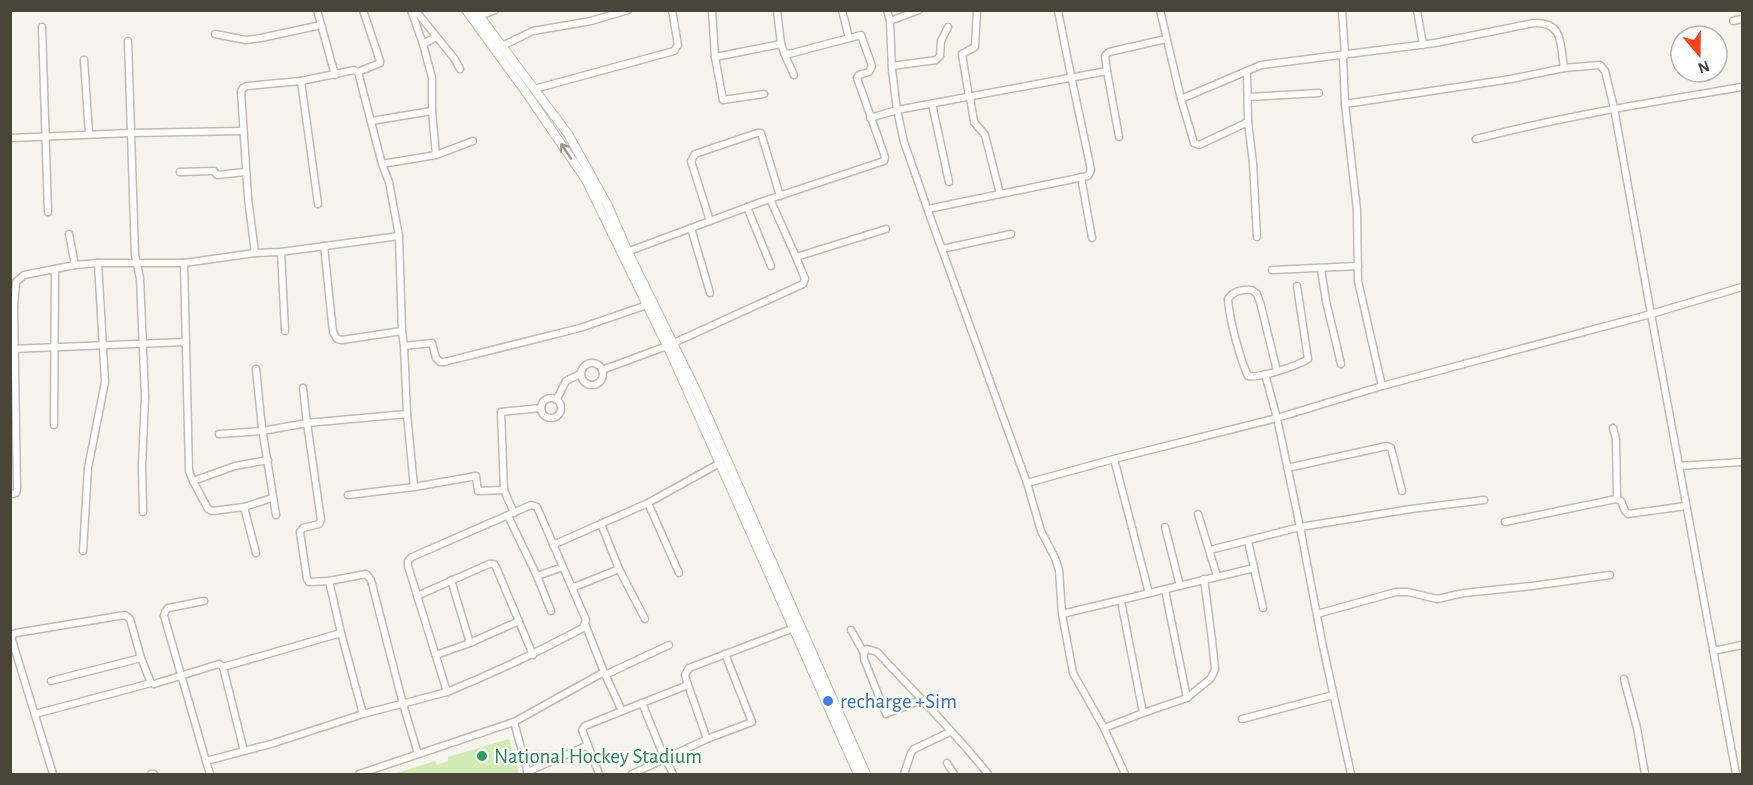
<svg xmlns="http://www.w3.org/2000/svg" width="1753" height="785" font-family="'Alegreya Sans',sans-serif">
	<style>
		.green { fill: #d2eab5 }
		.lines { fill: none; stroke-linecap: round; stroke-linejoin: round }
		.minor-casing { stroke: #c2bbae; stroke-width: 9 }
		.tertiary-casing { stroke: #c2bbae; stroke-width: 10 }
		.minor { stroke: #fff; stroke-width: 6 }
		.tertiary { stroke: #fff; stroke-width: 8 }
		.oneway { stroke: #9c9892 }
		.shop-dot { fill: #3f7fe0; stroke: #fff; stroke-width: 2 }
		.leisure-dot { fill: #2e9e5b; stroke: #fff; stroke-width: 2 }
		.labels { text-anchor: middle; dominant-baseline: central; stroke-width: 4.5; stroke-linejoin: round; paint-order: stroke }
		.shop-label { font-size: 21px; fill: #366cbe; stroke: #fff; text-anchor: start }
		.leisure-label { font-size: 21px; fill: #27864d; stroke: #fff; text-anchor: start }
	</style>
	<rect width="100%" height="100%" fill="#f6f3ec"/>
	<polygon class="green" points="509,739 519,774 394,774 435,761 437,765 448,761 448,757"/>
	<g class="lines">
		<defs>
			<g id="minor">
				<polyline points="317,10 335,75"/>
				<polyline points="411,10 423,44 436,37"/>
				<polyline points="415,10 454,58 460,69"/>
				<polyline points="777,10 781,44"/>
				<polyline points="842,10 849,38"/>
				<polyline points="887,10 890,21 892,70 897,110 1107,71 1105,56 1109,52 1166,39"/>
				<polyline points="1160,10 1181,99"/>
				<polyline points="1342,10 1345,55"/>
				<polyline points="1417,10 1423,45"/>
				<polyline points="480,16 495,10"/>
				<polyline points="890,21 919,10"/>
				<polyline points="1733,21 1742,19"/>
				<polyline points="42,27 48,212"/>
				<polyline points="215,34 246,40 261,38 321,25"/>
				<polyline points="128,41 135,255 140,278 145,397 142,466 143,512"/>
				<polyline points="423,44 432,78 432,111 436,155"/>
				<polyline points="502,46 533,31 591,21 628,10"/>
				<polyline points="784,53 794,75"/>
				<polyline points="1343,56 1345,104 1357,210 1358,281 1382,386"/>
				<polyline points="715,57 723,100 764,94"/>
				<polyline points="84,60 89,134"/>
				<polyline points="892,66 936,60 940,56 941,41 948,27"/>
				<polygon points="354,70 358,72 382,164 389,182 399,236 281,252 255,253 248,198 241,91 243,88 247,86 301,81"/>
				<polyline points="1107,71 1119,137"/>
				<polyline points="1247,71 1248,122 1253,163 1257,237"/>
				<polyline points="358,72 380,63 380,61 363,10"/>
				<polyline points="301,81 318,204"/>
				<polyline points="534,89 674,51 678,45 672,10"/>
				<polyline points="969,97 962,54 975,47 977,10"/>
				<polyline points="970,97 974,122 985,135 1000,194"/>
				<polyline points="1248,97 1319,93"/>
				<polyline points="932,104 949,182"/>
				<polyline points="1345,104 1511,79 1564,68 1600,65 1605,71 1614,108 1651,314 1742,287"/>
				<polyline points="870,118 897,110 904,142 932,222 1027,483 1114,459 1277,418 1265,374"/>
				<polyline points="371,121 432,111"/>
				<path d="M1248,122L1199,145L1194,143L1181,99L1261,65L1435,43L1534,23C1564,22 1560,44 1564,68"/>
				<polyline points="10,138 130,133 243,131"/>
				<path d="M1476,139C1564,116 1653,102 1742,87"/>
				<polyline points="382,164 436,155 473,141"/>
				<polyline points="180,172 214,171 217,175 245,172"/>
				<polyline points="1081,177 1092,238"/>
				<polyline points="770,199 796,257 886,229"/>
				<polyline points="747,207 771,266"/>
				<path d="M928,209L1088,176L1091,170C1080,117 1068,64 1058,10"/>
				<polyline points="710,221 691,161 695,154 757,133 761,133 780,196"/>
				<polyline points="691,228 710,293"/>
				<polyline points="69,234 75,265"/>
				<polyline points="324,246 333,332 337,339 342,340 402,331 399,236"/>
				<polyline points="942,249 1011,234"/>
				<polyline points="281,252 285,331"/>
				<polyline points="624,253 761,202 884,161 885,157 857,78 859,75 869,72 872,66 861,35 789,54 784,52 781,44 715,57 712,10"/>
				<polyline points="184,263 189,471 193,481 208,509 212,511 244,507 272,498"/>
				<polyline points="1321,269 1326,301 1341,364"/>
				<polyline points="1272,270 1358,266"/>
				<polyline points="10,308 14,307 16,282 24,275 75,265 98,263 184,263 255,253"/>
				<polyline points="402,331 404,346 407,414 307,423 321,520 319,524 303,528 300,532 307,579 309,582 329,581 366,574 371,580 403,704 418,754"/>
				<polyline points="404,346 432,343 436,358 440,362 444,362 580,328 647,305"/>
				<polyline points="10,349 186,342"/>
				<circle cx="592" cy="374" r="11"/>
				<polyline points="256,369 262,428 276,515"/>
				<polyline points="602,370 667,346 803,284 805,279 796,257"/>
				<path d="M1277,371L1260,302L1257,294L1252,290C1243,289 1233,291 1228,299C1229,318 1240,359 1248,376C1261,378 1297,366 1308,359L1297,286"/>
				<circle cx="551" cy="408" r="10"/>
				<polyline points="557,399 566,381 580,374"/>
				<polyline points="407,414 414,487"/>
				<polyline points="54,425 55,269"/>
				<polyline points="1613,428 1616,439 1617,499"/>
				<polyline points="219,434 262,431 307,423 303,388"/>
				<polyline points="1114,459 1149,593"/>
				<polyline points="1679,466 1742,462"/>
				<polyline points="1287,468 1387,446 1391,448 1402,491"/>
				<polyline points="193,481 235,466 268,460"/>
				<polyline points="1027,483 1041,531 1055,558 1059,570 1062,614 1073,673 1104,728 1125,774"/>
				<polyline points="10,494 16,493 17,490 14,307"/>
				<polyline points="348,495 414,487 476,476 478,491 504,490"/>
				<polyline points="648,503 679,573"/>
				<path d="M531,505L537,507L586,620L583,628C538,652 494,673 447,692L408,566V561L412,557Z"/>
				<polyline points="244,507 256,553"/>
				<polyline points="514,513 504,490 501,412 541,408"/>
				<polyline points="1198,514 1217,576"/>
				<polyline points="508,516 537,576 551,611"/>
				<polyline points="1505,522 1616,499 1621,501 1625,511 1628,514 1686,506"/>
				<polyline points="601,524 619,569 645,619"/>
				<polyline points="1165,527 1180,586"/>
				<polyline points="1248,541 1263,608"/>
				<polyline points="553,545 648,503 720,463"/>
				<polyline points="1210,550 1300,527 1411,509 1484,500"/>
				<polyline points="83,551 88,468 105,382 98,263"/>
				<polyline points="537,576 563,567"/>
				<polyline points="451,580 470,643"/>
				<polyline points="572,588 619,569"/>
				<polyline points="1165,590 1187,698"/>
				<polyline points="417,596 489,564 494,564 496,567 533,655"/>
				<polyline points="204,601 168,608 165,612 164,616 206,761"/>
				<polyline points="1121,601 1143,713"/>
				<polyline points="1062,614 1254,568"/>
				<polyline points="1317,614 1396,592 1408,592 1437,599 1464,593 1532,586 1610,575"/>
				<polyline points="585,624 604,672"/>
				<polyline points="851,630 864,653"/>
				<polyline points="341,633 363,714"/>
				<polyline points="1713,651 1742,645"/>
				<polyline points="436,655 470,643 519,621"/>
				<polyline points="223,667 341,633 329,581"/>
				<polyline points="605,675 669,645"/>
				<polyline points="1624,679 1637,728 1645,774"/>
				<polyline points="51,681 141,658"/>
				<polyline points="688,685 707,739"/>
				<path d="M921,700L886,714L864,659V653L867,649L877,652C914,692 954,731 988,774"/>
				<polyline points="642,703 662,752 673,774"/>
				<polyline points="35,714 151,683"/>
				<polyline points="1242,719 1333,695"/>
				<polyline points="514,722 528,773"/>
				<polyline points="1104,728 1143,713 1187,698 1210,679 1213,674 1215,669 1212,640 1204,579"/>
				<polyline points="947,763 954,774"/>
				<polyline points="527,772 588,745"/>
				<polyline points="53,774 12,640 12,635 16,633 125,615 130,619 141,658 151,683 154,684 219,664 223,667 244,751"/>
				<polyline points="151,774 154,774"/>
				<polyline points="210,774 206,761 271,744 363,714 447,692"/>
				<polyline points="359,774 514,722 604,672 622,711 688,685 685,675 689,668 794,628"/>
				<polyline points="599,774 582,730 585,726 622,711"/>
				<polyline points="632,774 707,739 752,722 725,654"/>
				<polyline points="904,774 911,753 914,749 950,732"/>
				<polyline points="1351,774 1323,647 1300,527 1277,418 1382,386 1651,314 1736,774"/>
			</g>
			<g id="tertiary">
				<polyline points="466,10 525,91 586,180 672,356 858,774"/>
				<polyline points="475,10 568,134 608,206 628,252 696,390 866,774"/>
			</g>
		</defs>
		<use href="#minor" class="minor-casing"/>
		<use href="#tertiary" class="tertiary-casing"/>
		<use href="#minor" class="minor"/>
		<use href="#tertiary" class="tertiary"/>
	</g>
	<defs><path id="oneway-shaft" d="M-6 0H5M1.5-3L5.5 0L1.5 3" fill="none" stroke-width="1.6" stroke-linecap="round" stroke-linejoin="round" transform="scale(1.5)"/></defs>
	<use class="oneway" href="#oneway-shaft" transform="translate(566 151) rotate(-124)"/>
	<circle class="shop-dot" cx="828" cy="701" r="6"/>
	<circle class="leisure-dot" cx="482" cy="756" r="6"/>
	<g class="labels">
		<g class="shop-label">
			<text x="840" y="701">recharge +Sim</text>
		</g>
		<g class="leisure-label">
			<text x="494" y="756">National Hockey Stadium</text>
		</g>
	</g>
	<rect width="1753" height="785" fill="none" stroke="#4b4439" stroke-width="24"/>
	<g transform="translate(1699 54) rotate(160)"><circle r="28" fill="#ffffff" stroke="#b7b4b0" stroke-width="1.5"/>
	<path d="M0-4.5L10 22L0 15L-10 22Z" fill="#fc3f1d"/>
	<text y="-9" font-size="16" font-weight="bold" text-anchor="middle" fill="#4b4439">N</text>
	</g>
</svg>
